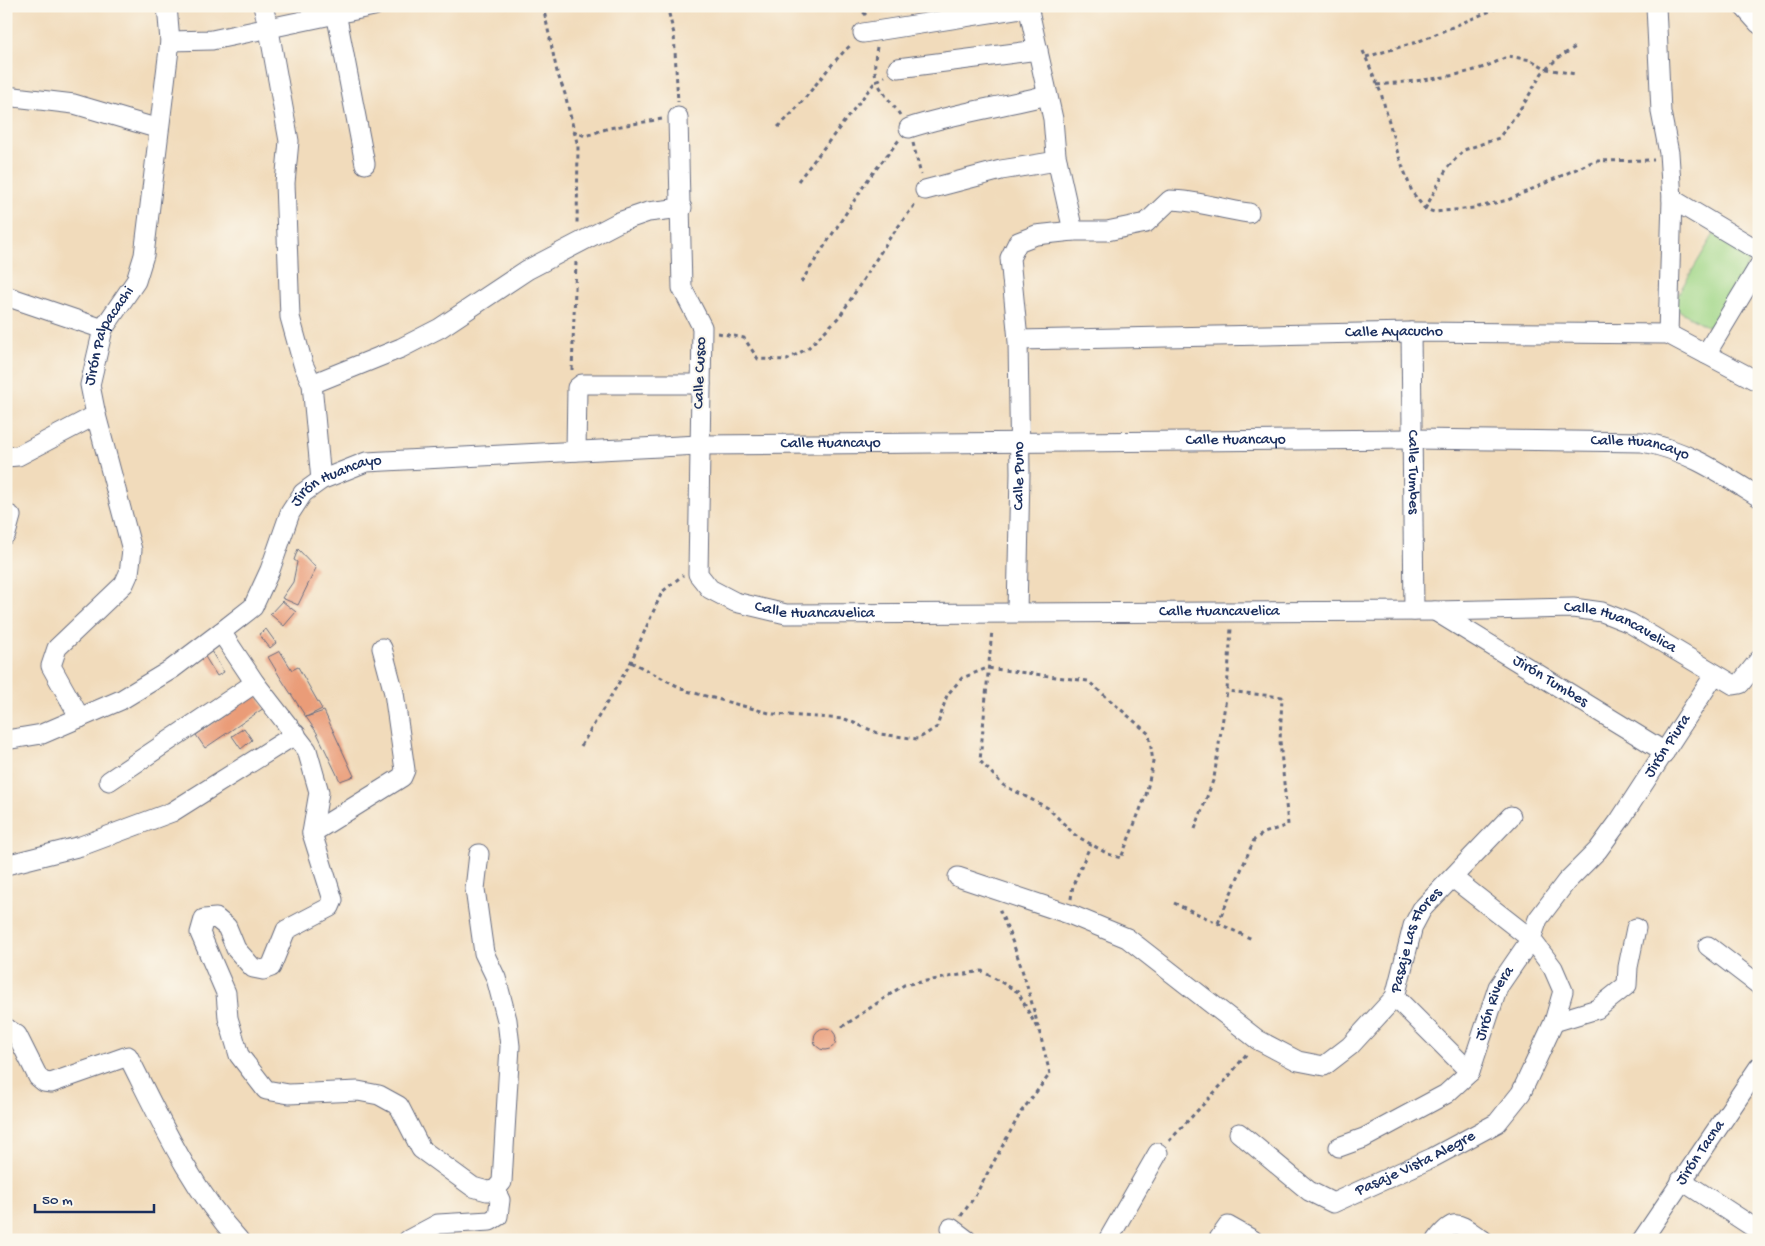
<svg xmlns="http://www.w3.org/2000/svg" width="1765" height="1246" font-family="'Gochi Hand',sans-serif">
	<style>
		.green { fill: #a1d788; stroke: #5e8373 }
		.building { fill: #ea9c78 }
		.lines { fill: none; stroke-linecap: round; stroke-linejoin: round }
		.minor-casing { stroke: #666b7f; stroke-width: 21 }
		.path { stroke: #666b7f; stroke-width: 3; stroke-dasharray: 4 4; stroke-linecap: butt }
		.minor { stroke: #fff; stroke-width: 19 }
		.labels { text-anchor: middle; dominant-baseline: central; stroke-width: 4; stroke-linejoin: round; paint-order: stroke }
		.street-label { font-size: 16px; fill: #1b2f5e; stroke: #fbf7ec }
	</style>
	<rect width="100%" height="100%" fill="#fbf7ec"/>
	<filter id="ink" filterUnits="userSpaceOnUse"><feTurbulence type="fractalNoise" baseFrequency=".02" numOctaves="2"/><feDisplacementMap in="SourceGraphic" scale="10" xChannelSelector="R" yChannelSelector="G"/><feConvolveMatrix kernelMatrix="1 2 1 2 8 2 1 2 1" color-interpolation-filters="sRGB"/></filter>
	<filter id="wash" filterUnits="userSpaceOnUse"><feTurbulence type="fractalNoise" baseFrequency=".0096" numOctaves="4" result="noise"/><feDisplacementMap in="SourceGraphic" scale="20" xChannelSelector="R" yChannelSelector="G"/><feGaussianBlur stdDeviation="1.12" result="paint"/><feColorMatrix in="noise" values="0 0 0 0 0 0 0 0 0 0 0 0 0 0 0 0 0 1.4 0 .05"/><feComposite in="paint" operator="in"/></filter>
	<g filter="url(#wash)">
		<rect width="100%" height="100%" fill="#f1dbbb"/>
		<polygon class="green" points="1714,234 1753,256 1710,328 1671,306"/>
		<g id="blocks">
			<g class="building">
				<polygon points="298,549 316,568 298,605 282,598 293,582 297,562 294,560"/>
				<polygon points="282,601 296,612 284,626 270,614"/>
				<polygon points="266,629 276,643 270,648 259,634"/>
				<polygon points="211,651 224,672 217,676 204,655"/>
				<polygon points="280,651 292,670 298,667 322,709 306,717 324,711 354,776 340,781 317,733 306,717 280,677 268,657"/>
				<polygon points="256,694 264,708 205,748 196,735"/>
				<polygon points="244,728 252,740 241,749 232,736"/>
				<circle cx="825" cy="1039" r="11"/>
			</g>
		</g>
	</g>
	<g filter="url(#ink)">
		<use href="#blocks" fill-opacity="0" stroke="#666b7f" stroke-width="1"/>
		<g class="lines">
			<defs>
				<g id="minor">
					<polyline points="263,6 269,30 289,141 285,183 290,317 303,364 312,384 321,480"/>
					<polyline points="330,6 338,23 365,164"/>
					<polyline points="1028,6 1053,119 1056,155 1073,231"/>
					<polyline points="1656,6 1661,112 1669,153 1672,199 1668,334"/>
					<polyline points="1743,6 1759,24"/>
					<polyline points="863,33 1028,7"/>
					<polyline points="170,41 212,40 374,6"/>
					<polyline points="898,68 1038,50"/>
					<polyline points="6,96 74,104 159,129"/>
					<path id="s1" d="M678,117L682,288L702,327L698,574L710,589L735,602L786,614L1435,611L1573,608L1602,612L1630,623L1734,685L1740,684L1759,660"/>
					<path d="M909,128C954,113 1001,107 1047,95"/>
					<polyline points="925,190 1001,170 1057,161"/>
					<polyline points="1672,199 1759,251"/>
					<polyline points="6,296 103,329"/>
					<path id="s2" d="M1411,332L1414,611"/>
					<path id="s3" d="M1018,340L1411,332L1668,334L1759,382"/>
					<polyline points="1706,354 1759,266"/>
					<polyline points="312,384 401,348 440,328 527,270 619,222 648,212 682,208"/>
					<polyline points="576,451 577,388 582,384 701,384"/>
					<polyline points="6,457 18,456 96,415"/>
					<polyline points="6,514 11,516 6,534"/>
					<path id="s4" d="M1435,611L1665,752"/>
					<path id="s5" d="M1017,612L1020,473L1018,340L1010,258L1018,242L1036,235L1073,231H1107L1146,223L1170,200C1197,200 1222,210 1249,213"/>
					<polyline points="221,632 255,683 307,750 319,792 312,833 333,900 330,907 286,930 271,967 263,970 253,968 236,949 227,927 216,918 204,919 200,933 226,993 228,1018 239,1055 266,1090 289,1094 358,1091 379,1095 399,1106 421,1149 473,1187 487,1191 495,1190 502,1182 510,1046 507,1020 496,978 484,953 475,889 479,854"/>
					<path id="s6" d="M80,718L51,666L57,648L124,584L129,573L132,550L96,415L90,385L103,329L136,281L144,255L170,41L167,6"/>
					<path id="s7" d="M6,740L42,734L121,700L172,669L221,632L253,607L270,570L290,513L303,493L321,480L366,462L699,445L1414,439L1642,442C1685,449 1722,474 1759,497"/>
					<polyline points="109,781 255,683"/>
					<polyline points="312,833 402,777 405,770 394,693 382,648"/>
					<polyline points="6,865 81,846 172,812 296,734"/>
					<path id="s8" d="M958,877L1069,914L1127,938L1258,1040L1298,1061L1324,1066L1350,1046L1395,997L1413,926L1422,909L1511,816"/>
					<polyline points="1708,946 1759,985"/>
					<polyline points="1395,997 1470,1072"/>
					<polyline points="1554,1022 1597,1009 1627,985 1628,967 1636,928"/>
					<path d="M6,1028L17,1035L38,1077L44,1082L51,1083L128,1056C160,1119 190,1187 239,1240"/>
					<path id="s9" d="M1239,1133L1309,1191L1333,1203L1432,1158L1497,1123L1521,1093L1554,1022L1563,991L1553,968L1531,939L1453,878"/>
					<path id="s10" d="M1339,1147L1364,1138L1446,1094L1470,1072L1498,987L1531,939L1538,919L1566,882L1598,850L1620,820L1715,674"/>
					<polyline points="1681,1180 1759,1231"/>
					<polyline points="951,1228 967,1240"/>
					<polyline points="408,1240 438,1224 490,1221 498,1216 500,1200 495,1190"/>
					<polyline points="1108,1240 1158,1153"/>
					<polyline points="1218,1240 1228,1226 1253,1240"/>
					<path d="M1437,1240C1456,1214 1460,1226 1483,1240"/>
					<path id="s11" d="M1642,1240L1759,1067"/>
				</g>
			</defs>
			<use href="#minor" class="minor-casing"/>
			<g class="path">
				<polyline points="543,6 557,72 565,94 574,131 585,136 609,128 662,119"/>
				<polyline points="667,6 674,34 678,102"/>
				<polyline points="858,6 866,15"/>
				<path d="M877,47C870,84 880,86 900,115"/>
				<polyline points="1363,51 1381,93 1398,154 1412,192 1425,209 1434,212 1474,208 1508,200 1594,161 1654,160"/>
				<polyline points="1366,57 1417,42 1502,6"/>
				<path d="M1377,85C1421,80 1470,78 1508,56L1531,60L1547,69L1575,74"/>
				<path d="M778,127C806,102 824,69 852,44"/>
				<polyline points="574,131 578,146 577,225"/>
				<polyline points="913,143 921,175"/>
				<polyline points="798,181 875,82 885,76"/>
				<polyline points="1425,209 1447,168 1464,150 1499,138 1525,102 1542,73 1558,58 1577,46"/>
				<polyline points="801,282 869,178 899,140"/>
				<polyline points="718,333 744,338 758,359 787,360 808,348 840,316 889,239 916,203"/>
				<polyline points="572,370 576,262"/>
				<polyline points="631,662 687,691 773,714 845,719 880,734 918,739 937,727 947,695 962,678 987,668 1088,681 1149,734 1153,762 1146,795 1121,858 1108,854 1075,835 1048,808 1003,785 980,761 992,630"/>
				<polyline points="581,746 630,664 662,592 683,575"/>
				<polyline points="1195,829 1214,778 1227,691 1231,628"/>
				<polyline points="1071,899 1073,885 1091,844"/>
				<polyline points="1174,903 1252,939"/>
				<polyline points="1218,923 1254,840 1264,833 1288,825 1280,741 1282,697 1227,691"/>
				<polyline points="842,1027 904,985 982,971 1018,992 1037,1028"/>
				<polyline points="1169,1141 1226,1080 1248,1052"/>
				<path d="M961,1216L975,1196L1021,1112L1050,1074C1036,1018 1023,962 999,909"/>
			</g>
			<use href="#minor" class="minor"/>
		</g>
	</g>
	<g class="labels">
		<g class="street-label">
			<text stroke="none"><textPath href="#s3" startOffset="376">Calle Ayacucho</textPath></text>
			<text stroke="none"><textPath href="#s6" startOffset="430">Jirón Palpacachi</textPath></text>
			<text transform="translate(701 373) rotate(-88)">Calle Cusco</text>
			<text stroke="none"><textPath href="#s7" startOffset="1350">Calle Huancayo</textPath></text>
			<text stroke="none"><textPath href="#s7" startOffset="945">Calle Huancayo</textPath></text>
			<text stroke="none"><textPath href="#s7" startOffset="1755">Calle Huancayo</textPath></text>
			<text stroke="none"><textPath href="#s2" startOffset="140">Calle Tumbes</textPath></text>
			<text stroke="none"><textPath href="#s5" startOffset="136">Calle Puno</textPath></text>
			<text stroke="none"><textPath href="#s7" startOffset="445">Jirón Huancayo</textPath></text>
			<text stroke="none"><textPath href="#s1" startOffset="590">Calle Huancavelica</textPath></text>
			<text stroke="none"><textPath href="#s1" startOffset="995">Calle Huancavelica</textPath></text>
			<text stroke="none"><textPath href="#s1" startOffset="1400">Calle Huancavelica</textPath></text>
			<text stroke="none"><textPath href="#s4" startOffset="135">Jirón Tumbes</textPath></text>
			<text stroke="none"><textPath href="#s10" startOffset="538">Jirón Piura</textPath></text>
			<text stroke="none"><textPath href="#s8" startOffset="578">Pasaje Las Flores</textPath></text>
			<text stroke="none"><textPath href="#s10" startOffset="225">Jirón Rivera</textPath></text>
			<text stroke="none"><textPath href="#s11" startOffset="105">Jirón Tacna</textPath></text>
			<text stroke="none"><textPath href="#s9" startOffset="209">Pasaje Vista Alegre</textPath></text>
		</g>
	</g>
	<rect width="1765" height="1246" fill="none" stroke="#fbf7ec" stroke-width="25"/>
	<path d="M35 1204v8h119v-8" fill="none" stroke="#1b2f5e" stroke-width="2.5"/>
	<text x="42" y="1204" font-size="15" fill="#1b2f5e" stroke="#fbf7ec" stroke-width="4" paint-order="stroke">50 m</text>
</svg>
